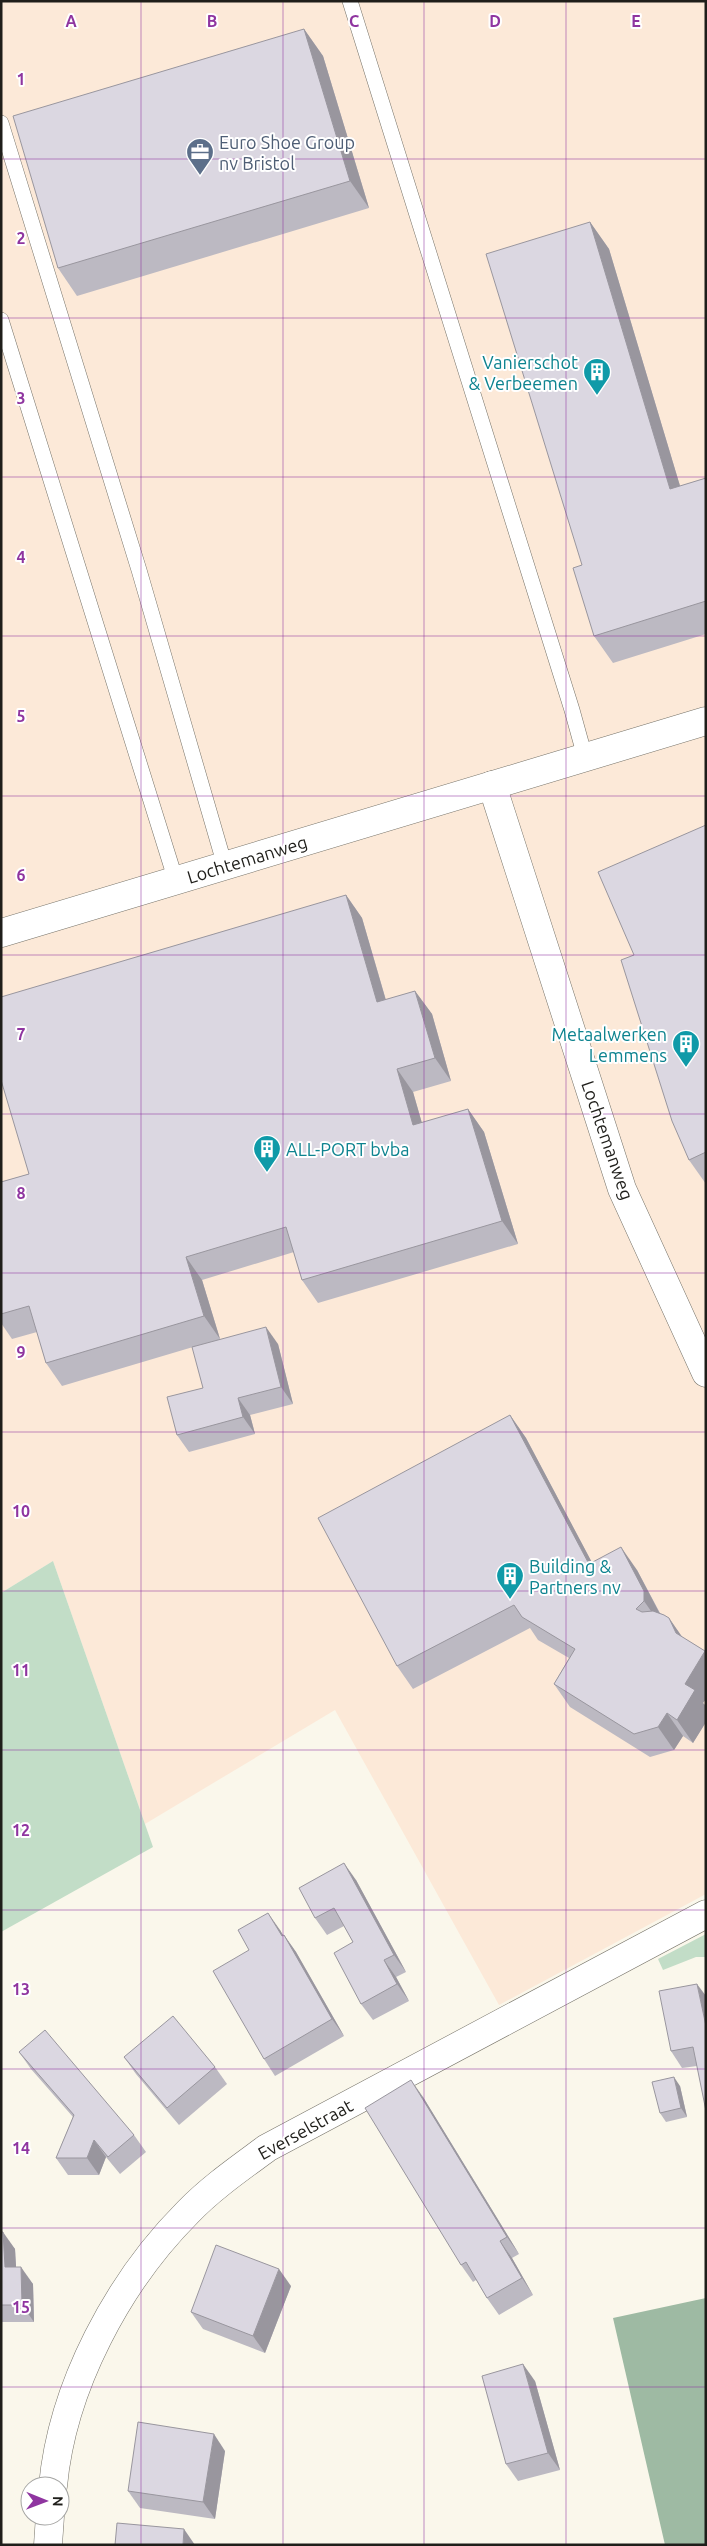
<svg xmlns="http://www.w3.org/2000/svg" width="707" height="2546" font-family="Ubuntu,sans-serif">
	<style>
		.industrial { fill: #fce9d8 }
		.green { fill: #c2ddc7 }
		.forest { fill: #9ebaa3 }
		.lines { fill: none; stroke-linecap: round; stroke-linejoin: round }
		.lane-casing { stroke: #767369; stroke-width: 16 }
		.street-casing { stroke: #767369; stroke-width: 29 }
		.lane { stroke: #fff; stroke-width: 15 }
		.street { stroke: #fff; stroke-width: 28 }
		.wall { fill: #bcb9c2 }
		.shaded-wall { fill: #99969e }
		.building { fill: #dbd7e1; stroke: #99969e }
		.grid { fill: none; stroke: #8f35a0; stroke-width: 1; stroke-opacity: 0.55 }
		.labels { text-anchor: middle; dominant-baseline: central; stroke-width: 4; stroke-linejoin: round; paint-order: stroke }
		.service-label { font-size: 18px; fill: #4e5e75; stroke: #fff; text-anchor: start }
		.culture-label { font-size: 18px; fill: #0d838f; stroke: #fff; text-anchor: end }
		.street-label { font-size: 18px; fill: #1f1e1a; stroke: #fff }
		.grid-label { font-size: 16px; text-anchor: middle; font-weight: bold; fill: #8f35a0; stroke: #fff; stroke-width: 4; stroke-linejoin: round; paint-order: stroke }
	</style>
	<rect width="100%" height="100%" fill="#faf7eb"/>
	<polygon class="industrial" points="1,1 706,1 706,1894 499,2005 335,1710 145,1824 53,1561 1,1593"/>
	<g class="green">
		<polygon points="53,1561 153,1847 1,1932 1,1593"/>
		<polygon points="706,1934 706,1957 696,1957 663,1970 658,1959"/>
	</g>
	<polygon class="forest" points="706,2298 706,2545 665,2545 613,2318"/>
	<g class="lines">
		<defs>
			<g id="lane">
				<polyline points="350,1 572,710 585,757"/>
				<polyline points="1,123 139,570 225,866"/>
				<polyline points="1,320 176,881"/>
			</g>
			<g id="street">
				<polyline points="492,785 622,1189 706,1373"/>
				<polyline points="1,933 706,721"/>
				<path d="M53,2486C62,2387 118,2282 188,2212C211,2188 240,2168 267,2148L706,1914"/>
				<polyline points="48,2545 50,2516"/>
			</g>
		</defs>
		<use href="#lane" class="lane-casing"/>
		<use href="#street" class="street-casing"/>
		<use href="#lane" class="lane"/>
		<use href="#street" class="street"/>
	</g>
	<g class="wall">
		<polygon points="304,29 323,56 369,208 77,296 58,268"/>
		<polygon points="590,222 609,249 680,486 706,478 706,634 613,663 594,636 582,565"/>
		<polygon points="706,825 706,1184 689,1160 634,955"/>
		<polygon points="346,895 362,918 386,1000 415,991 432,1014 451,1081 413,1092 422,1123 468,1109 484,1132 518,1244 318,1303 302,1280 294,1252 202,1280 220,1339 278,1344 293,1404 250,1415 255,1434 189,1452 177,1435 203,1388 193,1347 62,1386 46,1363 37,1332 12,1339 1,1323 1,1182 29,1174"/>
		<polygon points="510,1415 526,1438 592,1563 637,1570 660,1613 669,1618 682,1637 705,1651 706,1653 706,1699 703,1703 706,1706 706,1722 693,1743 683,1736 674,1750 650,1757 570,1707 554,1684 569,1658 538,1640 530,1628 413,1689 397,1666"/>
		<polygon points="356,1880 406,1972 396,1977 409,2001 373,2020 361,2004 353,1942 344,1926 327,1935 315,1918"/>
		<polygon points="280,1930 283,1936 284,1935 296,1952 344,2036 275,2076 264,2059 249,1950"/>
		<polygon points="706,1996 697,2066 682,2068 671,2051"/>
		<polygon points="19,2052 134,2135 146,2152 120,2174 106,2157 99,2175 68,2175 56,2158 73,2117 31,2069"/>
		<polygon points="124,2057 215,2067 227,2084 179,2125 136,2074"/>
		<polygon points="680,2086 687,2117 666,2122 660,2113"/>
		<polygon points="423,2097 519,2254 512,2258 533,2295 499,2315 487,2298 476,2280 473,2282 461,2265"/>
		<polygon points="1,2232 15,2249 16,2267 33,2284 34,2322 1,2322"/>
		<polygon points="291,2286 265,2353 203,2329 191,2312"/>
		<polygon points="535,2381 560,2470 518,2481 506,2464"/>
		<polygon points="225,2451 215,2519 140,2508 128,2491"/>
	</g>
	<g class="shaded-wall">
		<polygon points="304,29 323,56 369,208 350,181"/>
		<polygon points="590,222 609,249 689,516 670,489"/>
		<polygon points="346,895 362,918 393,1025 377,1002"/>
		<polygon points="415,991 432,1014 451,1081 435,1058"/>
		<polygon points="397,1069 413,1092 429,1148 413,1125"/>
		<polygon points="468,1109 484,1132 518,1244 502,1221"/>
		<polygon points="186,1257 202,1280 220,1339 204,1316"/>
		<polygon points="266,1327 278,1344 293,1404 281,1387"/>
		<polygon points="238,1398 250,1415 255,1434 243,1417"/>
		<polygon points="510,1415 526,1438 605,1587 589,1564"/>
		<polygon points="621,1547 637,1570 660,1614 660,1624 644,1601"/>
		<polygon points="669,1618 685,1641 676,1633"/>
		<polygon points="705,1651 706,1653 706,1699 703,1703 706,1706 706,1722 693,1743 677,1720 685,1684"/>
		<polygon points="667,1713 683,1736 674,1750 658,1727"/>
		<polygon points="344,1863 356,1880 406,1972 394,1955"/>
		<polygon points="268,1913 280,1930 294,1953 282,1936"/>
		<polygon points="284,1935 296,1952 344,2036 332,2019"/>
		<polygon points="384,1960 396,1977 409,2001 397,1984"/>
		<polygon points="697,1984 706,1996 706,2026"/>
		<polygon points="674,2077 680,2086 687,2117 681,2108"/>
		<polygon points="411,2080 423,2097 519,2254 507,2237"/>
		<polygon points="94,2140 106,2157 99,2175 87,2158"/>
		<polygon points="3,2232 15,2249 17,2284 5,2267"/>
		<polygon points="500,2241 512,2258 533,2295 522,2278"/>
		<polygon points="21,2267 33,2284 34,2322 22,2305"/>
		<polygon points="279,2269 291,2286 265,2353 253,2336"/>
		<polygon points="523,2364 535,2381 560,2470 548,2453"/>
		<polygon points="214,2434 225,2451 215,2519 203,2502"/>
		<polygon points="184,2529 195,2545 183,2545"/>
	</g>
	<g class="building">
		<polygon points="304,29 350,181 58,268 13,116"/>
		<polygon points="590,222 670,489 706,478 706,601 594,636 573,568 582,565 486,254"/>
		<polygon points="706,825 706,1152 689,1160 672,1121 621,960 634,955 598,872"/>
		<polygon points="346,895 377,1002 415,991 435,1058 397,1069 413,1125 468,1109 502,1221 302,1280 286,1227 186,1257 204,1316 46,1363 29,1306 1,1314 1,1182 29,1174 1,1080 1,997"/>
		<polygon points="266,1327 281,1387 238,1398 243,1417 177,1435 167,1397 203,1388 192,1347"/>
		<polygon points="510,1415 589,1564 621,1547 644,1591 644,1601 636,1609 642,1612 653,1611 664,1615 669,1618 676,1633 705,1651 685,1684 695,1690 677,1720 667,1713 658,1727 634,1734 554,1684 575,1649 522,1617 514,1605 397,1666 318,1518"/>
		<polygon points="344,1863 394,1955 384,1960 397,1984 361,2004 334,1953 353,1942 334,1908 315,1918 299,1888"/>
		<polygon points="268,1913 282,1936 284,1935 332,2019 264,2059 213,1971 249,1950 238,1930"/>
		<polygon points="697,1984 706,2026 706,2111 693,2047 671,2051 659,1991"/>
		<polygon points="173,2016 215,2067 167,2108 124,2057"/>
		<polygon points="45,2030 134,2135 108,2157 94,2140 87,2158 56,2158 74,2115 19,2052"/>
		<polygon points="674,2077 681,2108 660,2113 652,2082"/>
		<polygon points="411,2080 507,2237 500,2241 522,2278 487,2298 466,2262 461,2265 365,2108"/>
		<polygon points="1,2232 3,2232 5,2267 21,2267 22,2305 1,2305"/>
		<polygon points="216,2245 279,2269 253,2336 191,2312"/>
		<polygon points="523,2364 548,2453 506,2464 482,2376"/>
		<polygon points="138,2422 214,2434 203,2502 128,2491"/>
		<polygon points="117,2523 184,2529 183,2545 115,2545"/>
	</g>
	<path class="grid" d="M141,1V2545M283,1V2545M424,1V2545M566,1V2545M1,159H706M1,318H706M1,477H706M1,636H706M1,796H706M1,955H706M1,1114H706M1,1273H706M1,1432H706M1,1591H706M1,1750H706M1,1910H706M1,2069H706M1,2228H706M1,2387H706"/>
	<defs>
		<symbol id="office-pin" viewBox="-11 -11 22 30"><path d="M0 17L-7.5 6A9.5 9.5 0 1 1 7.5 6Z" fill="#5c6f8a" stroke="#fff"/><path d="M-6-3h4V-5.5h4V-3h4V5H-6ZM-1-4.5V-3h2v-1.5ZM-6 0V1H6V0Z" fill="#fff"/></symbol>
		<symbol id="building-pin" viewBox="-11 -11 22 30"><path d="M0 17L-7.5 6A9.5 9.5 0 1 1 7.5 6Z" fill="#0f9aa8" stroke="#fff"/><path d="M-4-6H4V6H1V3H-1V6H-4ZM-2.5-4.3h1.7v1.8h-1.7ZM.8-4.3h1.7v1.8H.8ZM-2.5-1h1.7V.8h-1.7ZM.8-1h1.7V.8H.8Z" fill="#fff"/></symbol>
	</defs>
	<g fill-rule="evenodd">
		<use href="#office-pin" x="184" y="136" width="32" height="43"/>
		<use href="#building-pin" x="581" y="356" width="32" height="43"/>
		<use href="#building-pin" x="670" y="1028" width="32" height="43"/>
		<use href="#building-pin" x="251" y="1133" width="32" height="43"/>
		<use href="#building-pin" x="494" y="1560" width="32" height="43"/>
	</g>
	<g class="labels">
		<g class="service-label">
			<text x="219" y="142">Euro Shoe Group<tspan x="219" dy="21">nv Bristol</tspan></text>
		</g>
		<g class="culture-label">
			<text x="578" y="362">Vanierschot<tspan x="578" dy="21">&amp; Verbeemen</tspan></text>
			<text x="667" y="1034">Metaalwerken<tspan x="667" dy="21">Lemmens</tspan></text>
			<text x="286" y="1149" text-anchor="start">ALL-PORT bvba</text>
			<text x="529" y="1566" text-anchor="start">Building &amp;<tspan x="529" dy="21">Partners nv</tspan></text>
		</g>
		<g class="street-label">
			<text transform="translate(247 859) rotate(-17)">Lochtemanweg</text>
			<text transform="translate(608 1140) rotate(71)">Lochtemanweg</text>
			<text transform="translate(305 2129) rotate(-29)">Everselstraat</text>
		</g>
	</g>
	<g class="grid-label">
		<text x="71" y="27">A</text>
		<text x="212" y="27">B</text>
		<text x="354" y="27">C</text>
		<text x="495" y="27">D</text>
		<text x="636" y="27">E</text>
		<text x="21" y="85">1</text>
		<text x="21" y="244">2</text>
		<text x="21" y="404">3</text>
		<text x="21" y="563">4</text>
		<text x="21" y="722">5</text>
		<text x="21" y="881">6</text>
		<text x="21" y="1040">7</text>
		<text x="21" y="1199">8</text>
		<text x="21" y="1358">9</text>
		<text x="21" y="1517">10</text>
		<text x="21" y="1676">11</text>
		<text x="21" y="1836">12</text>
		<text x="21" y="1995">13</text>
		<text x="21" y="2154">14</text>
		<text x="21" y="2313">15</text>
	</g>
	<rect width="707" height="2546" fill="none" stroke="#1f1e1a" stroke-width="5"/>
	<g transform="translate(45 2501) rotate(91)"><circle r="24" fill="#ffffff" stroke="#a5a5a3"/>
	<path d="M0-4L9 19L0 12L-9 19Z" fill="#8f35a0"/>
	<text y="-8" font-size="14" font-weight="bold" text-anchor="middle" fill="#1f1e1a">N</text>
	</g>
</svg>
